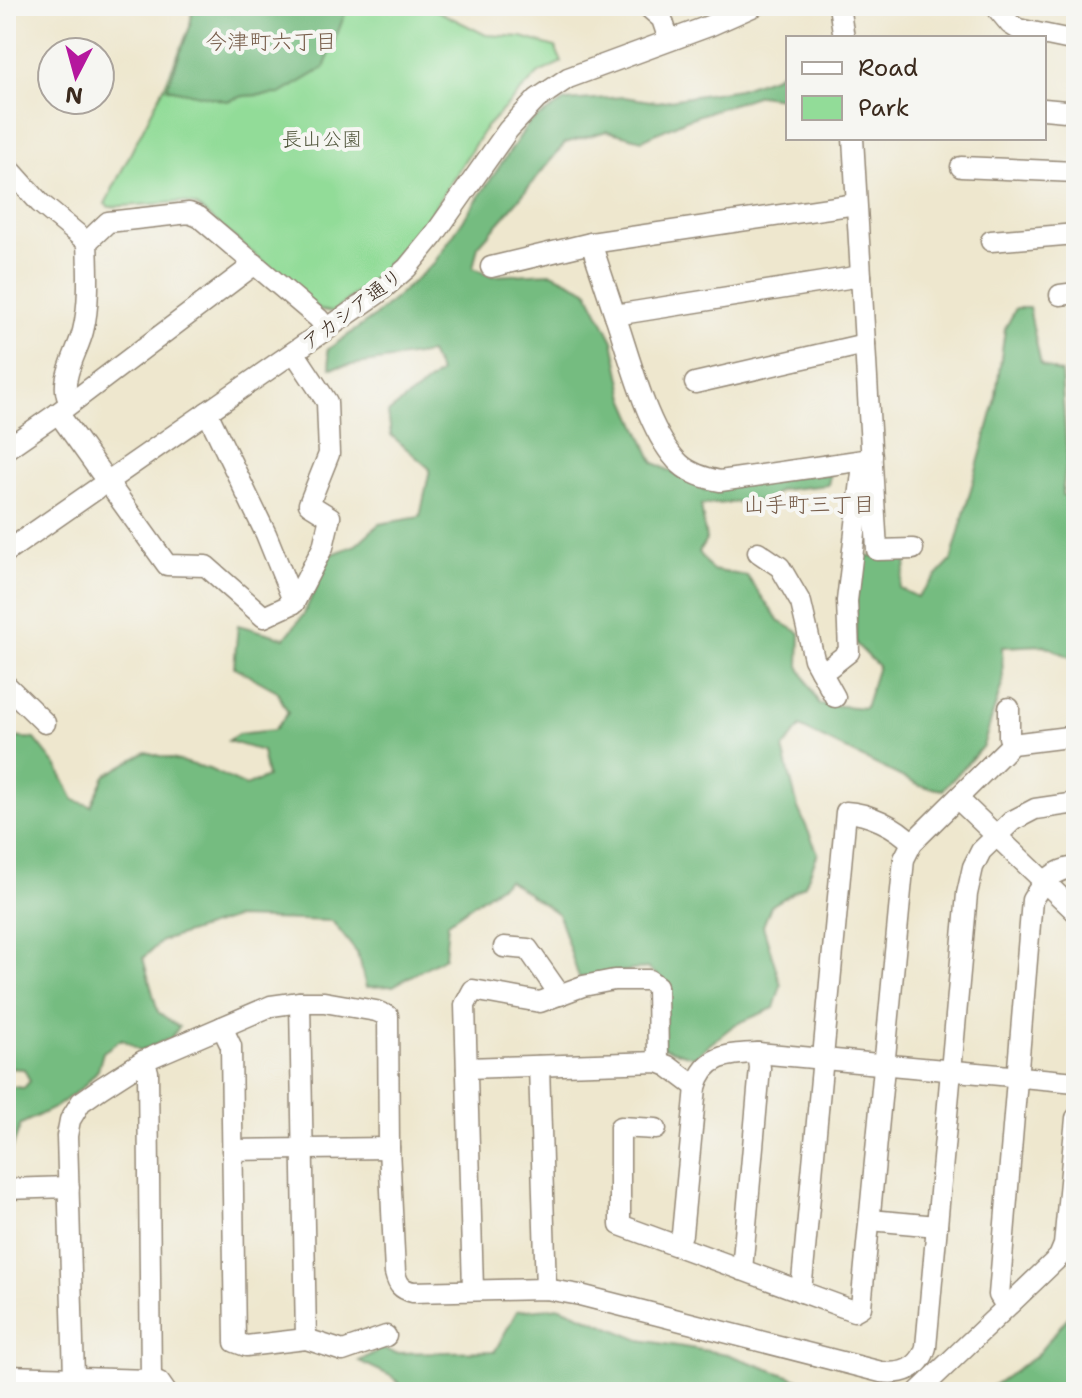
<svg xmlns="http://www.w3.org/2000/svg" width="1082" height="1398" font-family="'Shantell Sans','Klee One',sans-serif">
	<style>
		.green { fill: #92dc98; stroke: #66835b; stroke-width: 2 }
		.forest { fill: #75bc80; stroke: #58734f; stroke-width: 2 }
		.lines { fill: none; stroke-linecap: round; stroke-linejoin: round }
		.minor-casing { stroke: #948876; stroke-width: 23 }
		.minor { stroke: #fff; stroke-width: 20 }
		.labels { text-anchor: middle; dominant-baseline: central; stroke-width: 8; stroke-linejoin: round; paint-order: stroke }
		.park-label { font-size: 20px; fill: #51563c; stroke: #f6f6f2 }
		.street-label { font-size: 20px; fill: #3b2a1e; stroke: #f6f6f2 }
		.neighbourhood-label { font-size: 22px; fill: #765c49; stroke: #f6f6f2 }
	</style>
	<rect width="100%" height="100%" fill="#f6f6f2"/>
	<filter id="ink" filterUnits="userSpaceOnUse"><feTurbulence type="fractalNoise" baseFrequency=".0125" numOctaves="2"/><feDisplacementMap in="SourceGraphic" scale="16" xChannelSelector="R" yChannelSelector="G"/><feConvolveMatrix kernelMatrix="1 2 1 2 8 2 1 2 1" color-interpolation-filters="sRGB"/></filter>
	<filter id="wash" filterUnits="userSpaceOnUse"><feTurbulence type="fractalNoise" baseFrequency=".006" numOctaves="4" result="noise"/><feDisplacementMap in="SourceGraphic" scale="32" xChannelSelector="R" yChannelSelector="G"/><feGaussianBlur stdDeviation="1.8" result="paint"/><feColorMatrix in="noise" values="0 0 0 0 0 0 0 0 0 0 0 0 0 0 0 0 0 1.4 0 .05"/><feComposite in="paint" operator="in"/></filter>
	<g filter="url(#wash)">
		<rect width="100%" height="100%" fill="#eee7ce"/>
		<polygon class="green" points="193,6 428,6 486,35 522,37 555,47 562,62 539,73 486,127 420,230 382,271 333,312 320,310 197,206 182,202 109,207 105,204 164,87 190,27"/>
		<g class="forest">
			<polygon points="193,6 348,6 324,68 280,94 244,96 227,101 167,88 190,27"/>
			<polygon points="788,66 788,99 759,95 688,119 642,140 607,131 565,143 505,216 478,246 473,268 491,276 552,273 587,290 613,341 625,398 653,462 705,490 804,475 830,475 828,485 780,490 766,500 701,505 706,540 699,552 712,570 747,576 779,621 800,633 799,666 819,704 865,708 878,666 856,644 856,600 861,556 908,559 899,588 917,597 951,561 995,402 1005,329 1016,308 1029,308 1041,365 1061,373 1067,458 1062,495 1076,499 1076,660 1044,645 1002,647 1003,681 983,746 943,790 920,786 800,727 783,749 798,808 818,853 805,885 771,906 763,926 781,985 774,1008 734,1025 694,1057 662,1047 669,984 647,968 579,978 558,914 508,880 448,922 445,957 393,986 366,987 357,953 332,921 235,918 162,941 143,958 158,1012 179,1027 171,1038 141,1051 122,1039 103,1052 98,1070 83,1087 56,1107 21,1124 6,1166 6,1086 24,1088 30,1081 24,1069 6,1068 6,734 10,737 35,739 58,768 74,800 91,806 105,776 146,752 209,769 246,786 267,777 262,751 228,741 238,734 274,730 288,713 277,691 234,667 238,625 285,638 304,614 330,555 356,545 379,524 420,517 430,469 391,435 388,413 440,373 430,353 331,368 327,350 375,316 434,263 529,123 565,101 624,97 657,102 739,89 776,76"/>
			<polygon points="561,1307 640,1340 727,1354 833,1392 407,1392 393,1377 359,1361 381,1349 396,1353 495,1351 517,1311"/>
			<polygon points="1076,1307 1076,1392 984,1392 1036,1356"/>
		</g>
	</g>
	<g filter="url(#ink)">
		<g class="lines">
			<defs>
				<g id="minor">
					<polyline points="647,6 662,19 669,40"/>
					<polyline points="839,6 844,38"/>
					<polyline points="995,6 1010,24 1018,29 1076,41"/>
					<polyline points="1044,109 1076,112"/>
					<polyline points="853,138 877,550 913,549"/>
					<polyline points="6,165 40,203 87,242"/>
					<polyline points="961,167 1076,172"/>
					<polyline points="991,241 1076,234"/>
					<polyline points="591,243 615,315 861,276"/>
					<polyline points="491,267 591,243 856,204"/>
					<polyline points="1060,295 1076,293"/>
					<path d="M615,315C630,358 648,434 680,464C691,474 705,478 720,481L864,460L872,456"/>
					<polyline points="695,383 865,344"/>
					<path d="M70,403C57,382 78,352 83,331C90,303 88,270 87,242L108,222L189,213L199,217L318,318L328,329"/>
					<polyline points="207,412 266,534 294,603"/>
					<polyline points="58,413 167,565 206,566 264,617 294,603 323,547 330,517 309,504 329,454 327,402 294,352"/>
					<polyline points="6,449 58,413 255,264"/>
					<polyline points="6,552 377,294 407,268 434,235 508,130 537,99 568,78 709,26 754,6"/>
					<polyline points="758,552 780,567 801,603 814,659 835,697"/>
					<polyline points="820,670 830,667 849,652 847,601 863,464"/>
					<polyline points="6,685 45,723"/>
					<polyline points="1009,708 1009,737 1012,744"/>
					<polyline points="958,799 1076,912"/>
					<polyline points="504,947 528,949 560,995"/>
					<polyline points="300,1002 306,1339"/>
					<polyline points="222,1027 231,1046 235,1342 246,1346 306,1339 343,1351 386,1336"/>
					<polyline points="143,1061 148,1072 151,1380"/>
					<polyline points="539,1066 546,1289"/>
					<polyline points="467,1068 658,1062 668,1066 696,1087"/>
					<polyline points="656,1129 620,1127 620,1225 854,1311 861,1307 904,859 912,843 1012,744 1076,736"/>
					<polyline points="232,1150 389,1148"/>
					<polyline points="6,1189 69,1187"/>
					<polyline points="870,1220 937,1226"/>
					<path d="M677,1245L682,1234L696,1087C705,1055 728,1054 758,1053L1076,1082"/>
					<polyline points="742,1270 760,1068 758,1053"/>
					<polyline points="473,1289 465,1005 473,990 540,1002 583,986 614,980 649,980 657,986 658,1062"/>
					<path d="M801,1292L846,812C868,813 896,826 912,843"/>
					<path d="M1006,1306L999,1295L1032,900C1043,881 1053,870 1076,867"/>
					<polyline points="6,1376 151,1380 159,1382 166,1392"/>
					<path d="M74,1377L67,1136L70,1120L81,1102L101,1088L143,1061L271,1006L300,1002H324L376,1011L388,1016L389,1148L395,1273C398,1285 401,1289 413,1292L546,1289L580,1295L881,1372C902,1375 920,1369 926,1347L967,894L973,867L981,851L1012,821L1035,809L1076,803"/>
					<polyline points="918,1392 1059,1257 1064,1245 1076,1118"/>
				</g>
			</defs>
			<use href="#minor" class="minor-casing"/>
			<use href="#minor" class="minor"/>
		</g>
	</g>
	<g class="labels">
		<g class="park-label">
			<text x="322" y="139">長山公園</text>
		</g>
		<g class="street-label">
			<text transform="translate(352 309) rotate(-37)">アカシア通り</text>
		</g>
		<g class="neighbourhood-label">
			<text x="271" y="41">今津町六丁目</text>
			<text x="809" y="504">山手町三丁目</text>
		</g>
	</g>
	<rect width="1082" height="1398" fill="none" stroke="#f6f6f2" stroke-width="32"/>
	<rect x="786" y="36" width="260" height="104" fill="#f6f6f2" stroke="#aba49d" stroke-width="2"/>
	<rect x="802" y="62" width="40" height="12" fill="#ffffff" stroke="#aba49d" stroke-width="2"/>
	<text x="858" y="76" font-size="24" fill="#3b2a1e">Road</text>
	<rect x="802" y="96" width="40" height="24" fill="#92dc98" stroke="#aba49d" stroke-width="2"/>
	<text x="858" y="116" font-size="24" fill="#3b2a1e">Park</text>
	<g transform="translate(76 76) rotate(186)"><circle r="38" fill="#f6f6f2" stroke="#aba49d" stroke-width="2"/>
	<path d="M0-6L14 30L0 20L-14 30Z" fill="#b5179e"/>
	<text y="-12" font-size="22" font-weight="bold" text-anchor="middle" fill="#3b2a1e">N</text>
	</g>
</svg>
